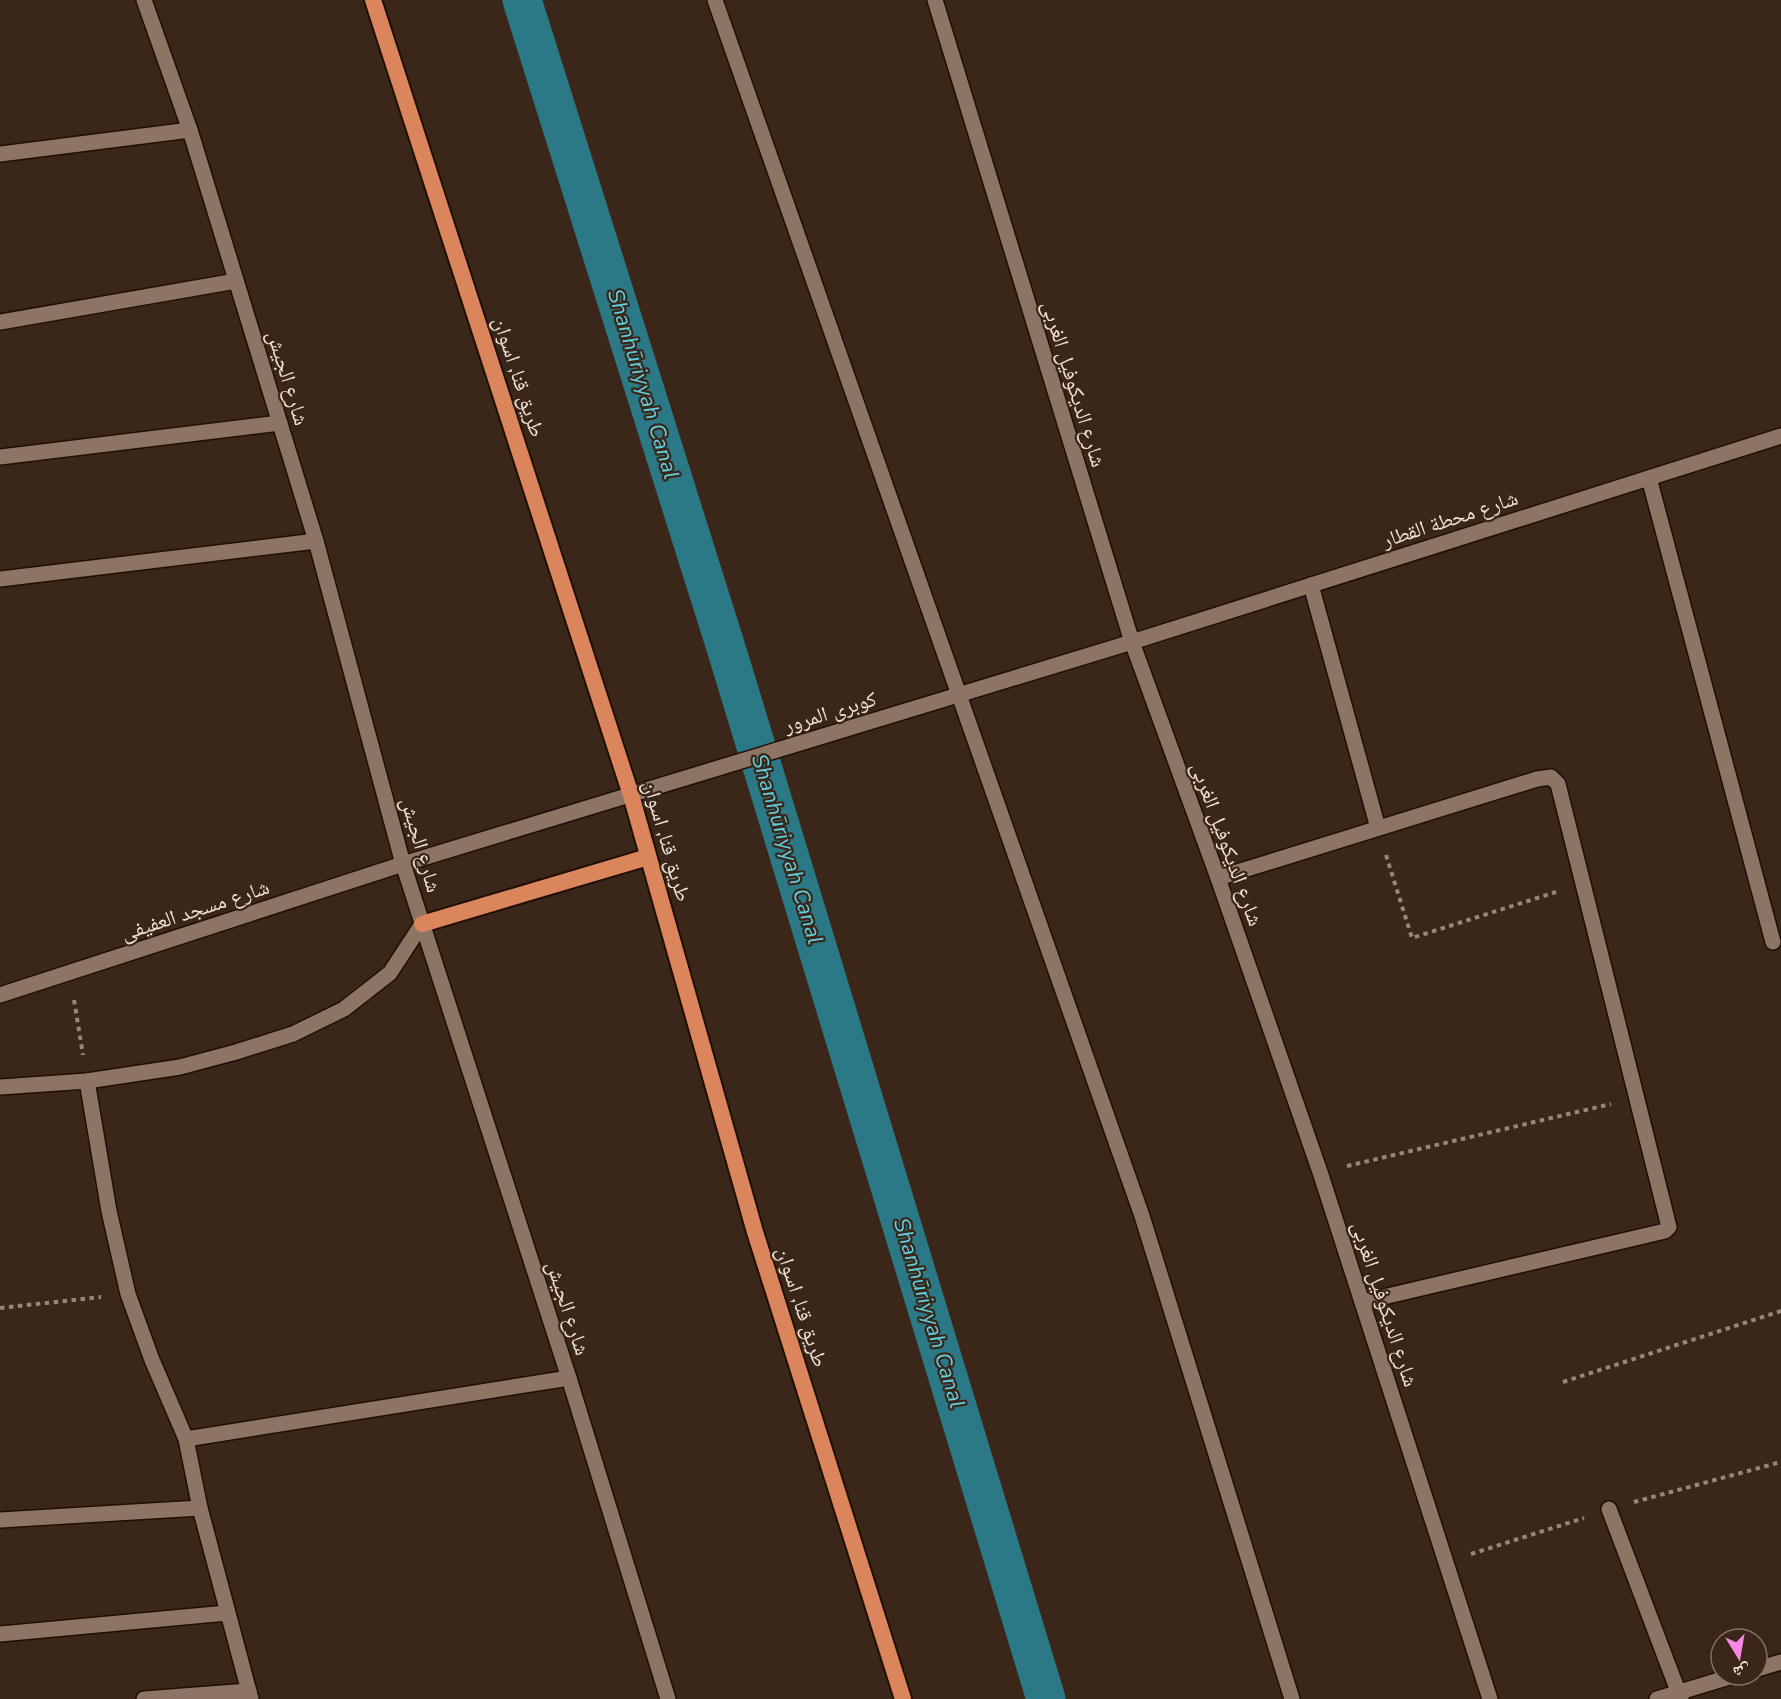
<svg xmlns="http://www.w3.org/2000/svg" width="1781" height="1699" font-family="'Nunito Sans','Noto Naskh Arabic',sans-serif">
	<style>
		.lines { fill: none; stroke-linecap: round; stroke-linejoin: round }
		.canal { stroke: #2b7986; stroke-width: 39 }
		.minor-casing { stroke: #200f04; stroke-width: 18 }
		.tertiary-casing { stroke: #200f04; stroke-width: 18 }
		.trunk-casing { stroke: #200f04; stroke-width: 20 }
		.path { stroke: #97877b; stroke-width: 4; stroke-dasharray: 4.5 4.5; stroke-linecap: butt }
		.minor { stroke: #8c7565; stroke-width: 15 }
		.tertiary { stroke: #8c7565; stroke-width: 15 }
		.trunk { stroke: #db855c; stroke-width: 16 }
		.labels { text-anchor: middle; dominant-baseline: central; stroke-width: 4.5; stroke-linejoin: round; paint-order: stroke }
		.street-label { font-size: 21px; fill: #eee1d8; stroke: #3a2719 }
		.water-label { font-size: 22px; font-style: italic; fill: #5ed0e4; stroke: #3a2719 }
	</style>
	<rect width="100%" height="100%" fill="#3a2719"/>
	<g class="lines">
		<polyline class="canal" points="522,0 727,651 1046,1699"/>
		<defs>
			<g id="minor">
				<polyline points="144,0 190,130 316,541 403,864 569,1378 668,1699"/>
				<polyline points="715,0 1142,1216 1292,1699"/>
				<polyline points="935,0 1132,642 1218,878 1320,1172 1490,1699"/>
				<polyline points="0,154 190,130"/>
				<polyline points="0,322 236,281"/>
				<polyline points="0,457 280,423"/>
				<polyline points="1649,478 1773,942"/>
				<polyline points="0,579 316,541"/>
				<polyline points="1311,585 1378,828"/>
				<polyline points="1218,878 1537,779 1551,777 1558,784 1669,1227 1665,1231 1362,1302"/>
				<polyline points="87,1081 109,1211 128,1294 152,1360 186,1439 200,1508 251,1699"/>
				<polyline points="0,1087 87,1081 180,1067 236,1052 293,1034 344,1009 390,973 422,924"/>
				<polyline points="186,1439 569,1378"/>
				<polyline points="1609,1509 1681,1699"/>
				<polyline points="0,1520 200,1508"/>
				<polyline points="0,1634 227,1613"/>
				<polyline points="1757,1669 1781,1662"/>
				<polyline points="144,1699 249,1691"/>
				<polyline points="1657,1699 1736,1675"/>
			</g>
			<polyline id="tertiary" points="0,995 403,864 1132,642 1781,436"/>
			<g id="trunk">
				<polyline points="373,0 631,795 755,1232 903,1699"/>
				<polyline points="422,924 648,857"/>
			</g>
		</defs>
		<use href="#minor" class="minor-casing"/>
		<use href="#tertiary" class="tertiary-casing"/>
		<use href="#trunk" class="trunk-casing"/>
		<g class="path">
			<polyline points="1386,855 1412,938 1556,892"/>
			<polyline points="74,1000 83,1055"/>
			<polyline points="1347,1166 1611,1104"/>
			<polyline points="0,1308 101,1297"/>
			<polyline points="1563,1382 1781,1311"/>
			<polyline points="1634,1502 1781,1462"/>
			<polyline points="1471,1554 1584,1518"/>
		</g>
		<use href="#minor" class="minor"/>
		<use href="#tertiary" class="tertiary"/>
		<use href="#trunk" class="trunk"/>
	</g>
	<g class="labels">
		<g class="street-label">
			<text transform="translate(519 377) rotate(72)">طريق قنا, اسوان</text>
			<text transform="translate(288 378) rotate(73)">شارع الجيش</text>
			<text transform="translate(1074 384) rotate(73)">شارع الديكوفيل الغربى</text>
			<text transform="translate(1450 519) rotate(-18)">شارع محطة القطار</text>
			<text transform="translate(830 712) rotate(-17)">كوبرى المرور</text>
			<text transform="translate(667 841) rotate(74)">طريق قنا, اسوان</text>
			<text transform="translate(1227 844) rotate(70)">شارع الديكوفيل الغربى</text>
			<text transform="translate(421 845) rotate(74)">شارع الجيش</text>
			<text transform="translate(195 910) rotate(-18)">شارع مسجد العفيفى</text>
			<text transform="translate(1385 1304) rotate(72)">شارع الديكوفيل الغربى</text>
			<text transform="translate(802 1307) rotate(72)">طريق قنا, اسوان</text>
			<text transform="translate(568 1308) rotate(72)">شارع الجيش</text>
		</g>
		<g class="water-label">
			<text transform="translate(643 384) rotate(73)">Shanhūriyyah Canal</text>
			<text transform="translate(787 849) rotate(73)">Shanhūriyyah Canal</text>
			<text transform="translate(929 1313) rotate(73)">Shanhūriyyah Canal</text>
		</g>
	</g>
	<g transform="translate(1739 1657) rotate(169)"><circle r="28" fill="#3a2719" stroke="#827165" stroke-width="1.5"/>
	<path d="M0-4.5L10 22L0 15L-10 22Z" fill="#fa87e6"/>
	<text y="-9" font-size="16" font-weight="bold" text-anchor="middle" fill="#eee1d8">ش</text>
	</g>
</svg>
